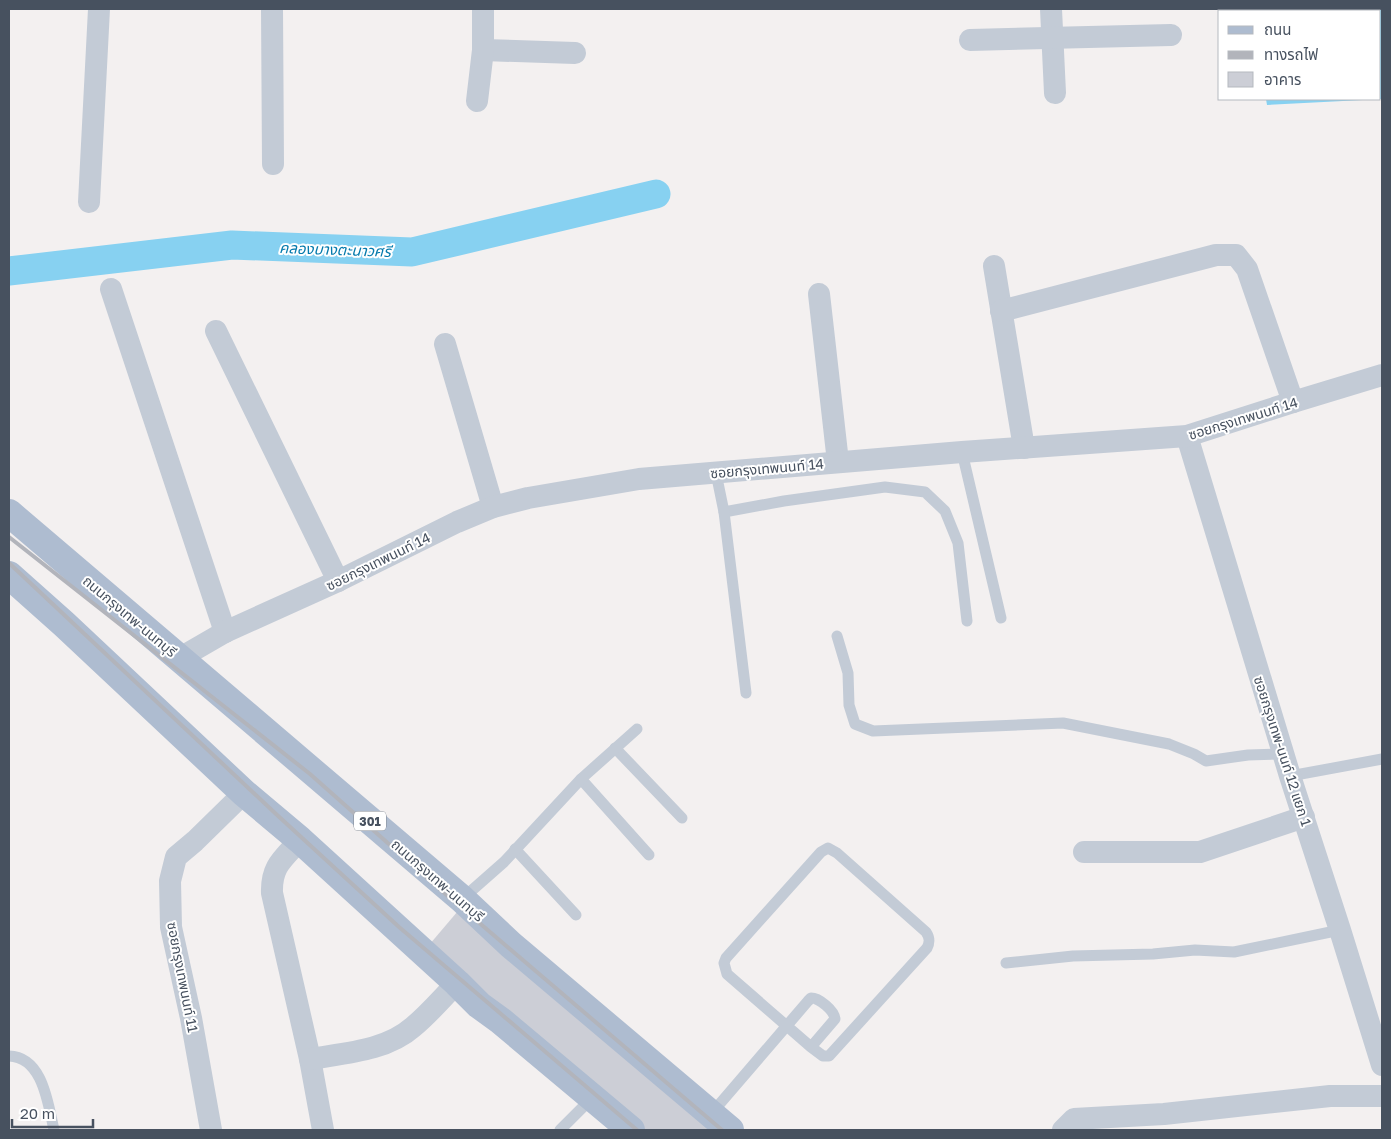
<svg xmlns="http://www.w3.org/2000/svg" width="1391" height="1139" font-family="'Golos Text','Noto Sans Thai',sans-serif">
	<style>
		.water { fill: #87d1f1 }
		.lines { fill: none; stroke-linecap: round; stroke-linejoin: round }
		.canal { stroke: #87d1f1; stroke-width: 29 }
		.building { fill: #ccced6 }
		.lane { stroke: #c3cbd6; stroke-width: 11 }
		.street { stroke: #c3cbd6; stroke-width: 22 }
		.primary { stroke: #aebcd0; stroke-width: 28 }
		.rail { stroke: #b2b4bb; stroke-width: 4 }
		.labels { text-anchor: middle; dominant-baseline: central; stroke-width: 4; stroke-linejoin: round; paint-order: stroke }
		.shield { fill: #fff; stroke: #7e858f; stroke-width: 1 }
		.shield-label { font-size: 12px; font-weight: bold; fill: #47515f }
		.street-label { font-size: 14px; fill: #47515f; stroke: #fff }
		.water-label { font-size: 15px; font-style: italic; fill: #057aac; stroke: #fff }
	</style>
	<rect width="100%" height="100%" fill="#f3f0f0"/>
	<polygon class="water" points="1267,9 1382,9 1382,99 1267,105 1266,99 1380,99 1380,11 1266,11"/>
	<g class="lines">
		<polyline class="canal" points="9,271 232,245 412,252 656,194"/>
	</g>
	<polygon class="building" points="469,898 741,1130 620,1130 418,958"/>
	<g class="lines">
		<g class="lane">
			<polyline points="962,452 1001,618"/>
			<polyline points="716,473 724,512 784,501 885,487 925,492 945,511 958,543 967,621"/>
			<polyline points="724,512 746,693"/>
			<polyline points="837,636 848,673 849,705 855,724 873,731 1063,723 1169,744 1194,754 1206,761 1248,755 1283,754"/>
			<polyline points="615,748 682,818"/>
			<polyline points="1290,776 1382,759"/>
			<polyline points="581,779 649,855"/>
			<polyline points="515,849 576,915"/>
			<polyline points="462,899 504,862 581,779 637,729"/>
			<polyline points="1006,963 1073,956 1153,954 1195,950 1234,952 1340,930"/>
			<path d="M9,1056C43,1057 48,1104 54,1130"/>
			<path d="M711,1114L808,1001L811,998C819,998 834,1010 835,1019L811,1047L727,974L724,963L726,958L821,852L828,848L837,853L926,932C930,938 930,942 927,948L829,1056H823L811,1047"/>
			<polyline points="560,1130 592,1098"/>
		</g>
		<g class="street">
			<polyline points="272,9 273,164"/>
			<polyline points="1051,9 1055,93"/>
			<polyline points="970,40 1171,35"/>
			<polyline points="483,50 575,53"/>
			<polyline points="477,101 483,50 483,9"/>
			<polyline points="89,202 99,9"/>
			<polyline points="994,266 1024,448"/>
			<polyline points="111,289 225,632"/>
			<polyline points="819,294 838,462"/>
			<polyline points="1001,311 1216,255 1236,255 1247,269 1293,402"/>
			<polyline points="216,331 338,581"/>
			<polyline points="445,344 493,507"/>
			<polyline points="1187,436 1290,776 1340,930 1382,1065"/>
			<polyline points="180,658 225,632 338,581 457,522 493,507 528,498 639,479 962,452 1187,436 1293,402 1382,375"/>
			<path d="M300,840C283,859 271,866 272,893L310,1059L323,1130"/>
			<polyline points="1084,852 1200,852 1304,817"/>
			<path d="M310,1059C344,1053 386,1051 413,1027C429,1014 443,997 457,983"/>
			<polyline points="211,1130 191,1018 171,927 170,881 176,857 195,841 244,793"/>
			<polyline points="1063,1130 1074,1119 1164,1114 1330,1096 1382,1096"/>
		</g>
		<g class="primary">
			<polyline points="9,513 462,899 511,945 730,1130"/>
			<polyline points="9,575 64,624 244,793 300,840 457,983 479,1005 501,1021 631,1130"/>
		</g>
		<g class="rail">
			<polyline points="9,537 310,774 435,885 722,1130"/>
			<polyline points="9,563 276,814 399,927 637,1130"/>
		</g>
	</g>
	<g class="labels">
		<rect class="shield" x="354" y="811.5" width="32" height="19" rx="4"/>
		<g class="shield-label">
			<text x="370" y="821">301</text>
		</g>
		<g class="street-label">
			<text transform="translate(1243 418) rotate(-17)">ซอยกรุงเทพนนท์ 14</text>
			<text transform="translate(767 468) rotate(-5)">ซอยกรุงเทพนนท์ 14</text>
			<text transform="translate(378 561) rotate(-26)">ซอยกรุงเทพนนท์ 14</text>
			<text transform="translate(130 616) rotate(40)">ถนนกรุงเทพ-นนทบุรี</text>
			<text transform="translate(1283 751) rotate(72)">ซอยกรุงเทพ-นนท์ 12 แยก 1</text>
			<text transform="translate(438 880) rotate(41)">ถนนกรุงเทพ-นนทบุรี</text>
			<text transform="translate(183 977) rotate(79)">ซอยกรุงเทพนนท์ 11</text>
		</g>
		<g class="water-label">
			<text transform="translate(335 249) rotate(2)">คลองบางตะนาวศรี</text>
		</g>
	</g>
	<rect width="1391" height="1139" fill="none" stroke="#47515f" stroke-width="20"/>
	<rect x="1218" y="10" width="162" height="90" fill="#ffffff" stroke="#b5b9bf"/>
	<rect x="1228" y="26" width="25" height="8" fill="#aebcd0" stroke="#b5b9bf"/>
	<text x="1264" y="35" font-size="15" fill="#47515f">ถนน</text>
	<rect x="1228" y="51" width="25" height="8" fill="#b2b4bb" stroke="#b5b9bf"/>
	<text x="1264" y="60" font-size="15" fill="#47515f">ทางรถไฟ</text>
	<rect x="1228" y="72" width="25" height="15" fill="#ccced6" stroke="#b5b9bf"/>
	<text x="1264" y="85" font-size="15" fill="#47515f">อาคาร</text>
	<path d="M12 1119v8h81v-8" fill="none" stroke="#47515f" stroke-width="2.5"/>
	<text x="20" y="1119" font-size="15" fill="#47515f" stroke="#ffffff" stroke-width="4" paint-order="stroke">20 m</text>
</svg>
